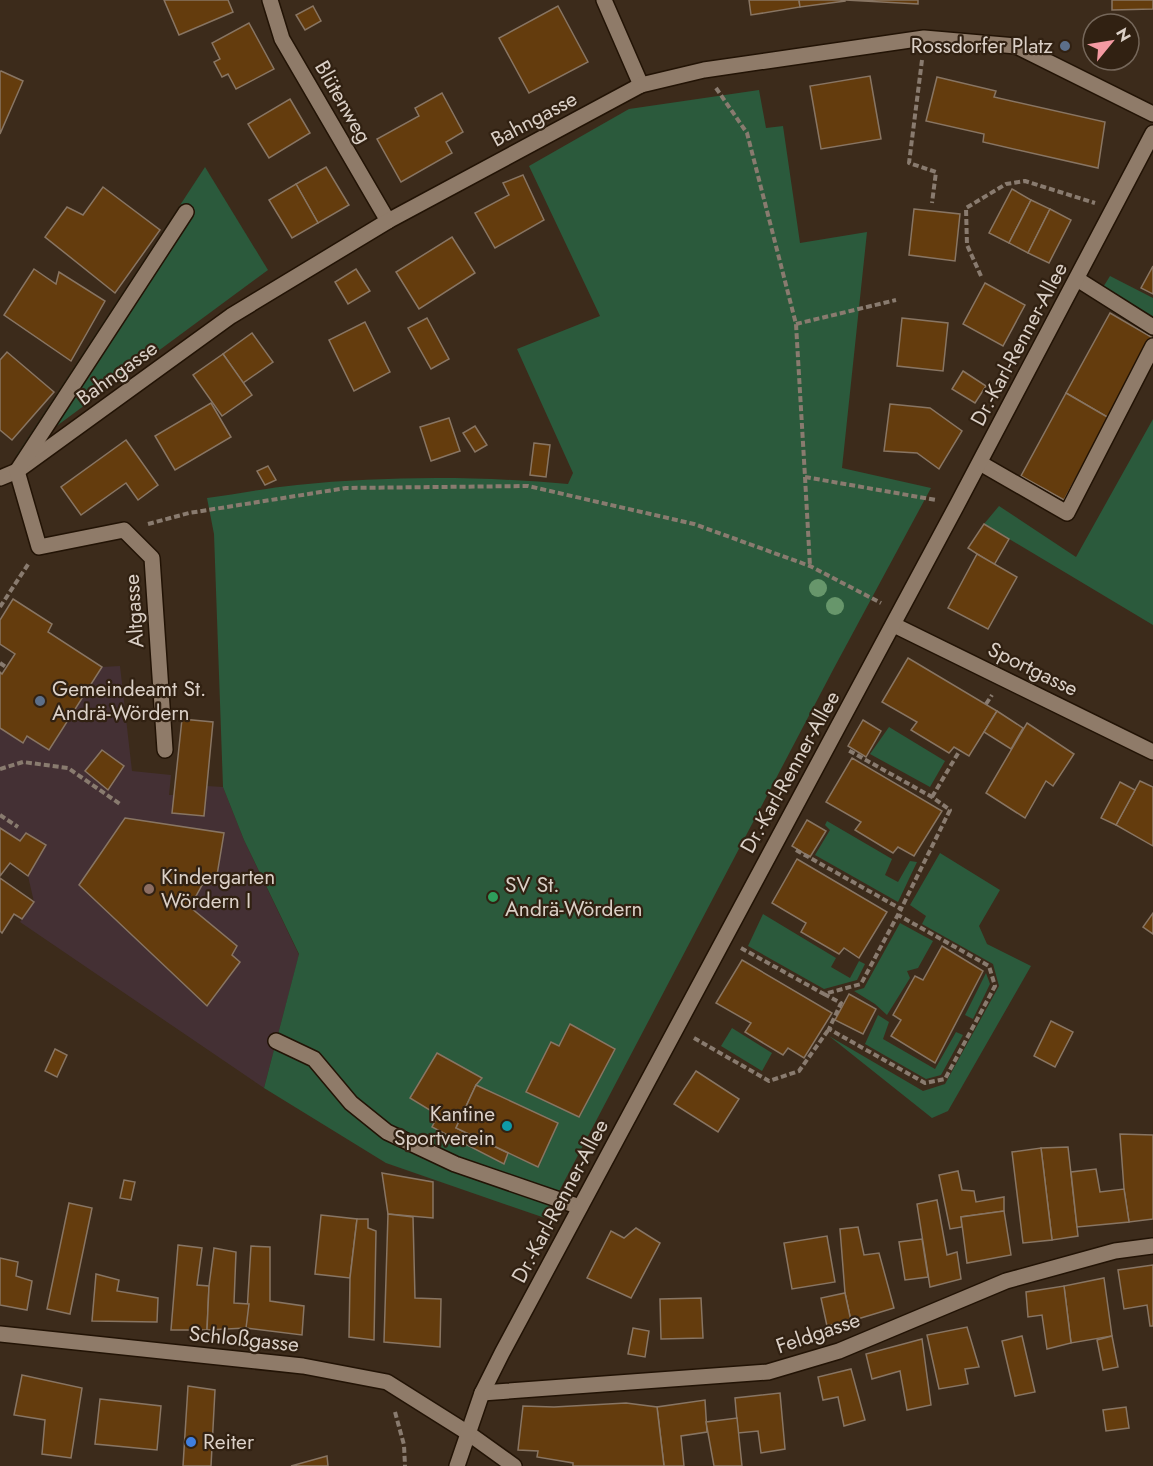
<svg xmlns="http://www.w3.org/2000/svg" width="1153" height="1466" font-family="Jost,sans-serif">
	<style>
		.education { fill: #443034 }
		.green { fill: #2b5a3c }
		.building { fill: #643c0d; stroke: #887563; stroke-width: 1.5 }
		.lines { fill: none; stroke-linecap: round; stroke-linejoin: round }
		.service-casing { stroke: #221305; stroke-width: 18 }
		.minor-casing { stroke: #221305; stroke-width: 18 }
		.path { stroke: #897b6f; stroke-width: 4; stroke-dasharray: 6 3; stroke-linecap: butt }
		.service { stroke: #8f7b69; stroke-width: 15 }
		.minor { stroke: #8f7b69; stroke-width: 15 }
		.tree { fill: #67966b }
		.service-dot { fill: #5c6f8a; stroke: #312112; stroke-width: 2 }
		.education-dot { fill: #8d6e63; stroke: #312112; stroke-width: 2 }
		.leisure-dot { fill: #2e9e5b; stroke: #312112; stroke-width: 2 }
		.culture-dot { fill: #0f9aa8; stroke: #312112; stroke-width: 2 }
		.shop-dot { fill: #3f7fe0; stroke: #312112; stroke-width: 2 }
		.labels { text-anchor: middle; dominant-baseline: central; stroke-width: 4.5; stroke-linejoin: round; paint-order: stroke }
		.poi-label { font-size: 21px; fill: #dbd0c7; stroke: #312112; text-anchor: start }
		.street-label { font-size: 21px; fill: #dbd0c7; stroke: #312112 }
	</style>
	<rect width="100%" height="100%" fill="#3c2b1b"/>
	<polygon class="education" points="120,666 132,771 171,775 169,795 174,795 173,813 204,816 207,786 223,787 244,840 299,955 264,1088 20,922 34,902 28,876 46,845 26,833 20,841 0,828 0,728 23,743 27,736 49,750 102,667"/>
	<g class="green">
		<path d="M759,90L766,128L783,126L800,243L867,232L842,468L931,488L834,668L545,1218L386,1163L264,1088L299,954L244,840L223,787L214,534L207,498C237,494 267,488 297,485C387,476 478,476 568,484L573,473L517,349L600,316L529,166L629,109Z"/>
		<polygon points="205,167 268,270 16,456"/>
		<polygon points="1110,276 1153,298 1153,320 1102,289"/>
		<polygon points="1153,419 1153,625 984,524 999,506 1076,557"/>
		<polygon points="889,727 945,761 930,787 870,754"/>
		<polygon points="827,821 892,859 885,875 898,882 910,861 917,862 898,902 815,855 830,830 825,825"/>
		<polygon points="940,853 1000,890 979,926 987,944 1031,966 948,1111 932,1118 829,1036 923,1091 945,1084 999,986 993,964 922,924 926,916 910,905"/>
		<polygon points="763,914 836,958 831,967 850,978 859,961 865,964 857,980 824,989 748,946"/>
		<polygon points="900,923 933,941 918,968 907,971 910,978 887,1015 875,1004 854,991 864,988"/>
		<polygon points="986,973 990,984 973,1019 965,1015"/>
		<polygon points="878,1015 889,1022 883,1039 935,1069 956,1032 963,1035 941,1075 926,1079 865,1044"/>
		<polygon points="732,1028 772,1053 762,1071 721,1046"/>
	</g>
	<g class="building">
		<polygon points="164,0 228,0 233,12 179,35"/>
		<polygon points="749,0 799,0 800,7 751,15"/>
		<polygon points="799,0 845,0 845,1 800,7"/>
		<polygon points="845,0 918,0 918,4"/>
		<polygon points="1112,0 1153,0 1153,9 1112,10"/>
		<polygon points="313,6 321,21 305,30 296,15"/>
		<polygon points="558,6 588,62 529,93 499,38"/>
		<polygon points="249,23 274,69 236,89 228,74 222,77 214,62 220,59 212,43"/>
		<polygon points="1,71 23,81 0,134 0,72"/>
		<polygon points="870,76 881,139 821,149 810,86"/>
		<polygon points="937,77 996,91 994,97 1105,122 1098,168 983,142 984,134 926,121"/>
		<polygon points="442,93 463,132 446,142 452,153 401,182 377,139 419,116 415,108"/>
		<polygon points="290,99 310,133 269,158 248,124"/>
		<polygon points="326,167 349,205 318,223 296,184"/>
		<polygon points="523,175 544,220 495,248 475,213 509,195 503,183"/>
		<polygon points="296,184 318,223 292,238 269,200"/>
		<polygon points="103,187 160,230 115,293 45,237 67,207 83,215"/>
		<polygon points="1012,189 1031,200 1009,243 989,233"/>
		<polygon points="1031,200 1050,209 1028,253 1009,243"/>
		<polygon points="914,209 960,214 955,261 909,255"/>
		<polygon points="1050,209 1071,220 1049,263 1028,253"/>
		<polygon points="452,237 475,273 419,309 396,272"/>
		<polygon points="1153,266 1153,294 1141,288"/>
		<polygon points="34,269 56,284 59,272 105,301 71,361 4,315"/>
		<polygon points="356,269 370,291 348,304 335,282"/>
		<polygon points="985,283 1025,305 1003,346 963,324"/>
		<polygon points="1110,313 1153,338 1109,418 1066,393"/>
		<polygon points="427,318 449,359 431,369 408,328"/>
		<polygon points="902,318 948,323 943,371 897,366"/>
		<polygon points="365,322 390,372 354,391 329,340"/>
		<polygon points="252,333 273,362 243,383 223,354"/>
		<polygon points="7,352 54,392 12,440 0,430 0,360"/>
		<polygon points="223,354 252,395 222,416 193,375"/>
		<polygon points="963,371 986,386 975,403 952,389"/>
		<polygon points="1066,393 1109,418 1064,500 1021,476"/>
		<polygon points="211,403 231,437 175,470 155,436"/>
		<polygon points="890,404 930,408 962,431 939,469 917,453 884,451"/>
		<polygon points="449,418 460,451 431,461 420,427"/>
		<polygon points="475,426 487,445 475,452 463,433"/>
		<polygon points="126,440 158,485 138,500 126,483 81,515 61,487"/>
		<polygon points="534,443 550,445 546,477 530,475"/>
		<polygon points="268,466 276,480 265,485 257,471"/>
		<polygon points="984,524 1009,539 994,565 968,548"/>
		<polygon points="977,554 1017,577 988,629 948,608"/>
		<polygon points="13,599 52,624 48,632 102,667 49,750 27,736 23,743 0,728 0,672 2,674 15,654 0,644 0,620"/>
		<polygon points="908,658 997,711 969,756 954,747 949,753 911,730 917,722 882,702"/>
		<polygon points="997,711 1023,728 1011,749 984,732"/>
		<polygon points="182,719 213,722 204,816 172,813"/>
		<polygon points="863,720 881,731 866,757 848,746"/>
		<polygon points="1027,723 1074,754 1053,786 1046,781 1025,818 986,793"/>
		<polygon points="102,750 124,766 108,790 85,771"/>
		<polygon points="852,758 942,811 914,856 898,847 893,853 855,830 861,822 826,802"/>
		<polygon points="1140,781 1153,787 1153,846 1116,825"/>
		<polygon points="1120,782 1135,790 1116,825 1101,818"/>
		<polygon points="125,818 224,833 216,881 206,878 190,907 237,946 232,955 240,962 207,1006 79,885"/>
		<polygon points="807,820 826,831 810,857 792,846"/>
		<polygon points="0,828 20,841 26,833 46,845 28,876 10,863 0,876"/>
		<polygon points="797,859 887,912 859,958 844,948 839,954 801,932 806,923 772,903"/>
		<polygon points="0,878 34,902 22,919 14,914 2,933 0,931"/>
		<polygon points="1153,913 1153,934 1143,927"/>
		<polygon points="942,946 983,971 935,1063 891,1036 901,1020 893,1015 915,976 923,980"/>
		<polygon points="742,960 832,1013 804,1058 788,1048 783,1055 745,1032 751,1023 716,1003"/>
		<polygon points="849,994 876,1009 863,1034 835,1020"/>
		<polygon points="1051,1021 1073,1032 1055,1067 1034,1056"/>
		<polygon points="570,1024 615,1049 579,1117 526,1092 551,1042 559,1046"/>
		<polygon points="55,1049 67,1055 57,1077 45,1071"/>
		<polygon points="437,1053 482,1078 476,1085 456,1128 508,1153 504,1164 432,1127 438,1115 410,1098"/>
		<polygon points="696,1071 739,1099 718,1132 674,1104"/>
		<polygon points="476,1085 558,1123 538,1167 456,1128"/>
		<polygon points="1120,1134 1153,1135 1153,1219 1129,1222 1124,1189"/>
		<polygon points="1068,1147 1078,1236 1052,1240 1041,1148"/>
		<polygon points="1041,1148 1052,1240 1023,1243 1012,1152"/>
		<polygon points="1096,1169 1100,1192 1124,1189 1129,1222 1077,1227 1071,1172"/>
		<polygon points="958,1171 962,1190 974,1191 976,1202 1004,1197 1004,1211 961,1217 962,1227 950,1229 939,1175"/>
		<polygon points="382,1173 433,1182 433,1218 388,1214"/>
		<polygon points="124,1180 135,1182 131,1200 120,1198"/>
		<polygon points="937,1200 947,1255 957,1252 961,1279 930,1287 917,1204"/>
		<polygon points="69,1203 92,1208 70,1314 47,1309"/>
		<polygon points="1004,1211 1011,1255 967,1263 961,1217"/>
		<polygon points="388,1214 413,1217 415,1298 441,1299 440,1347 384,1342"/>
		<polygon points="321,1215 357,1219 350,1278 315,1274"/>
		<polygon points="357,1219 368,1219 368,1228 376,1231 374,1340 349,1337 350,1278"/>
		<polygon points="858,1227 864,1255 879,1253 894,1308 851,1321 845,1293 840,1229"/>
		<polygon points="636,1228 660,1243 631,1298 587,1278 611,1231 624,1238"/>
		<polygon points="827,1236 835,1282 792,1289 784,1243"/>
		<polygon points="922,1239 928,1277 905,1280 899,1242"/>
		<polygon points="178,1245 202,1248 197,1285 209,1286 207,1330 171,1330"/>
		<polygon points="251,1246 270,1247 270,1301 304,1306 302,1335 246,1328"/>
		<polygon points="214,1248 236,1252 234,1303 249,1304 246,1328 207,1330 209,1286"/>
		<polygon points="0,1258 18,1262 16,1276 32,1281 27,1310 0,1305"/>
		<polygon points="1153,1265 1153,1326 1150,1326 1147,1305 1124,1309 1118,1270"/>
		<polygon points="96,1274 119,1280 117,1291 158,1298 157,1322 92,1321"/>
		<polygon points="1104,1278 1112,1336 1071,1343 1064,1286"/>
		<polygon points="1064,1286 1071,1343 1047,1349 1042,1315 1028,1317 1026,1292"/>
		<polygon points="845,1293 851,1321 827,1326 821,1298"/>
		<polygon points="701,1298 703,1338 661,1339 660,1299"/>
		<polygon points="967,1327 979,1367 965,1369 968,1384 939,1389 927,1335"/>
		<polygon points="633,1328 649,1331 645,1357 628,1354"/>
		<polygon points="1022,1336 1035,1392 1015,1396 1002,1341"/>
		<polygon points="1112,1336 1118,1367 1103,1370 1097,1340"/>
		<polygon points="922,1339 931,1405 907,1410 900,1371 872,1379 866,1354"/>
		<polygon points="851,1369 865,1420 844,1426 838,1397 823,1400 818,1377"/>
		<polygon points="22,1375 82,1388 71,1458 42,1454 45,1420 14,1415"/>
		<polygon points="188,1386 215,1390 211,1466 183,1466"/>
		<polygon points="780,1393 785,1449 761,1453 758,1431 738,1433 735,1398"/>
		<polygon points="100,1399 161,1406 157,1450 95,1444"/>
		<polygon points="705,1400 707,1432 681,1436 684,1466 664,1466 657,1407"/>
		<polygon points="626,1403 657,1407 664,1466 573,1466 573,1463 537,1457 538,1451 518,1450 523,1406 554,1407"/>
		<polygon points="1126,1407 1129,1428 1106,1431 1103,1410"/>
		<polygon points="737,1418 742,1466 714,1466 706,1422"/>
		<polygon points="327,1456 328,1466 291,1466"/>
	</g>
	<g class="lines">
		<defs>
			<g id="service">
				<polyline points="1077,279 1153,327"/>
				<polyline points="980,463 1067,513 1153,346"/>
				<polyline points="276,1041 314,1059 351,1103 387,1132 455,1164 580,1207"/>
			</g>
			<g id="minor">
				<polyline points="270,0 282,39 388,221"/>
				<polyline points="604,0 641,85"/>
				<polyline points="0,478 17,471 231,316 388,221 641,85 704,70 924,38 1016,46 1153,114"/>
				<polyline points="894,625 1153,752"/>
				<polyline points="165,750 152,558 124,530 39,547 17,471 186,212"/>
				<polyline points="0,1334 303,1366 387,1382 468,1433 514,1466"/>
				<polyline points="482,1393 768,1372 839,1351 1006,1281 1115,1251 1153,1246"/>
				<polyline points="457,1466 482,1393 502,1353 958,503 1153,133"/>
			</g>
		</defs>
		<use href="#service" class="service-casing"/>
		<use href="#minor" class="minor-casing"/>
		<g class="path">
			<polyline points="922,60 909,163 936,172 932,203"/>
			<polyline points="716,88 747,133 796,324 805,477 936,500"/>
			<polyline points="981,276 967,245 966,208 1006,184 1025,181 1095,203"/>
			<polyline points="796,324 896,300"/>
			<polyline points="805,477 810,566"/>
			<polyline points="148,524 189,513 346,488 528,486 694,524 810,566 881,603"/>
			<polyline points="0,607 29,563"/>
			<polyline points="0,663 6,667"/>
			<polyline points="986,704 992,695"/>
			<polyline points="0,769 23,762 68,768 120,804"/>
			<polyline points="932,797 960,750"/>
			<polyline points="0,815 18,827"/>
			<polyline points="796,850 901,909 950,810 932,797 848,750"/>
			<polyline points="741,948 824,994 861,984 901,909"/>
			<polyline points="824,994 841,1003 829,1029 925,1083 945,1079 995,986 989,966 898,915"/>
			<polyline points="694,1038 769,1081 799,1071 829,1029"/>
			<polyline points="395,1412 404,1445 405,1466"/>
		</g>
		<use href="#service" class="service"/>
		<use href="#minor" class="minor"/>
	</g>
	<g class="tree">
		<circle cx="818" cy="588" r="9"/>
		<circle cx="835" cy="606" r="9"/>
	</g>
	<g class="service-dot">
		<circle cx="1065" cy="46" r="6"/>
		<circle cx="40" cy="701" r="6"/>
	</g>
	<circle class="education-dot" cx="149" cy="889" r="6"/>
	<circle class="leisure-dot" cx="493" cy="897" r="6"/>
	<circle class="culture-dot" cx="507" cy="1126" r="6"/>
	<circle class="shop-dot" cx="191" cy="1442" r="6"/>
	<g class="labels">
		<g class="poi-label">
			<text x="1053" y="46" text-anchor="end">Rossdorfer Platz</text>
			<text x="52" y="689">Gemeindeamt St.<tspan x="52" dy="24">Andrä-Wördern</tspan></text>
			<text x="161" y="877">Kindergarten<tspan x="161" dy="24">Wördern I</tspan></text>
			<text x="505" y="885">SV St.<tspan x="505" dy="24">Andrä-Wördern</tspan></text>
			<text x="495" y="1114" text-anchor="end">Kantine<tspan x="495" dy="24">Sportverein</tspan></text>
			<text x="203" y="1442">Reiter</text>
		</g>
		<g class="street-label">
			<text transform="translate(343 102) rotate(60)">Blütenweg</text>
			<text transform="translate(534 119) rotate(-28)">Bahngasse</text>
			<text transform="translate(1019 344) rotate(-62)">Dr.-Karl-Renner-Allee</text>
			<text transform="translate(117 373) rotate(-36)">Bahngasse</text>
			<text transform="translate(134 611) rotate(-94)">Altgasse</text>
			<text transform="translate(1033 669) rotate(26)">Sportgasse</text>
			<text transform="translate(790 772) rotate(-61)">Dr.-Karl-Renner-Allee</text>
			<text transform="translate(560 1201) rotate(-62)">Dr.-Karl-Renner-Allee</text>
			<text transform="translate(818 1333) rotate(-19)">Feldgasse</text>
			<text transform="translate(244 1339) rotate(6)">Schloßgasse</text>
		</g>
	</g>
	<g transform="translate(1111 42) rotate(60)"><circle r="28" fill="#312112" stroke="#75675a" stroke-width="1.5"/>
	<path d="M0-4.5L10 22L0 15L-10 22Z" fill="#f49aa2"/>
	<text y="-9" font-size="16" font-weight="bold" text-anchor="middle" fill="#dbd0c7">N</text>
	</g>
</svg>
